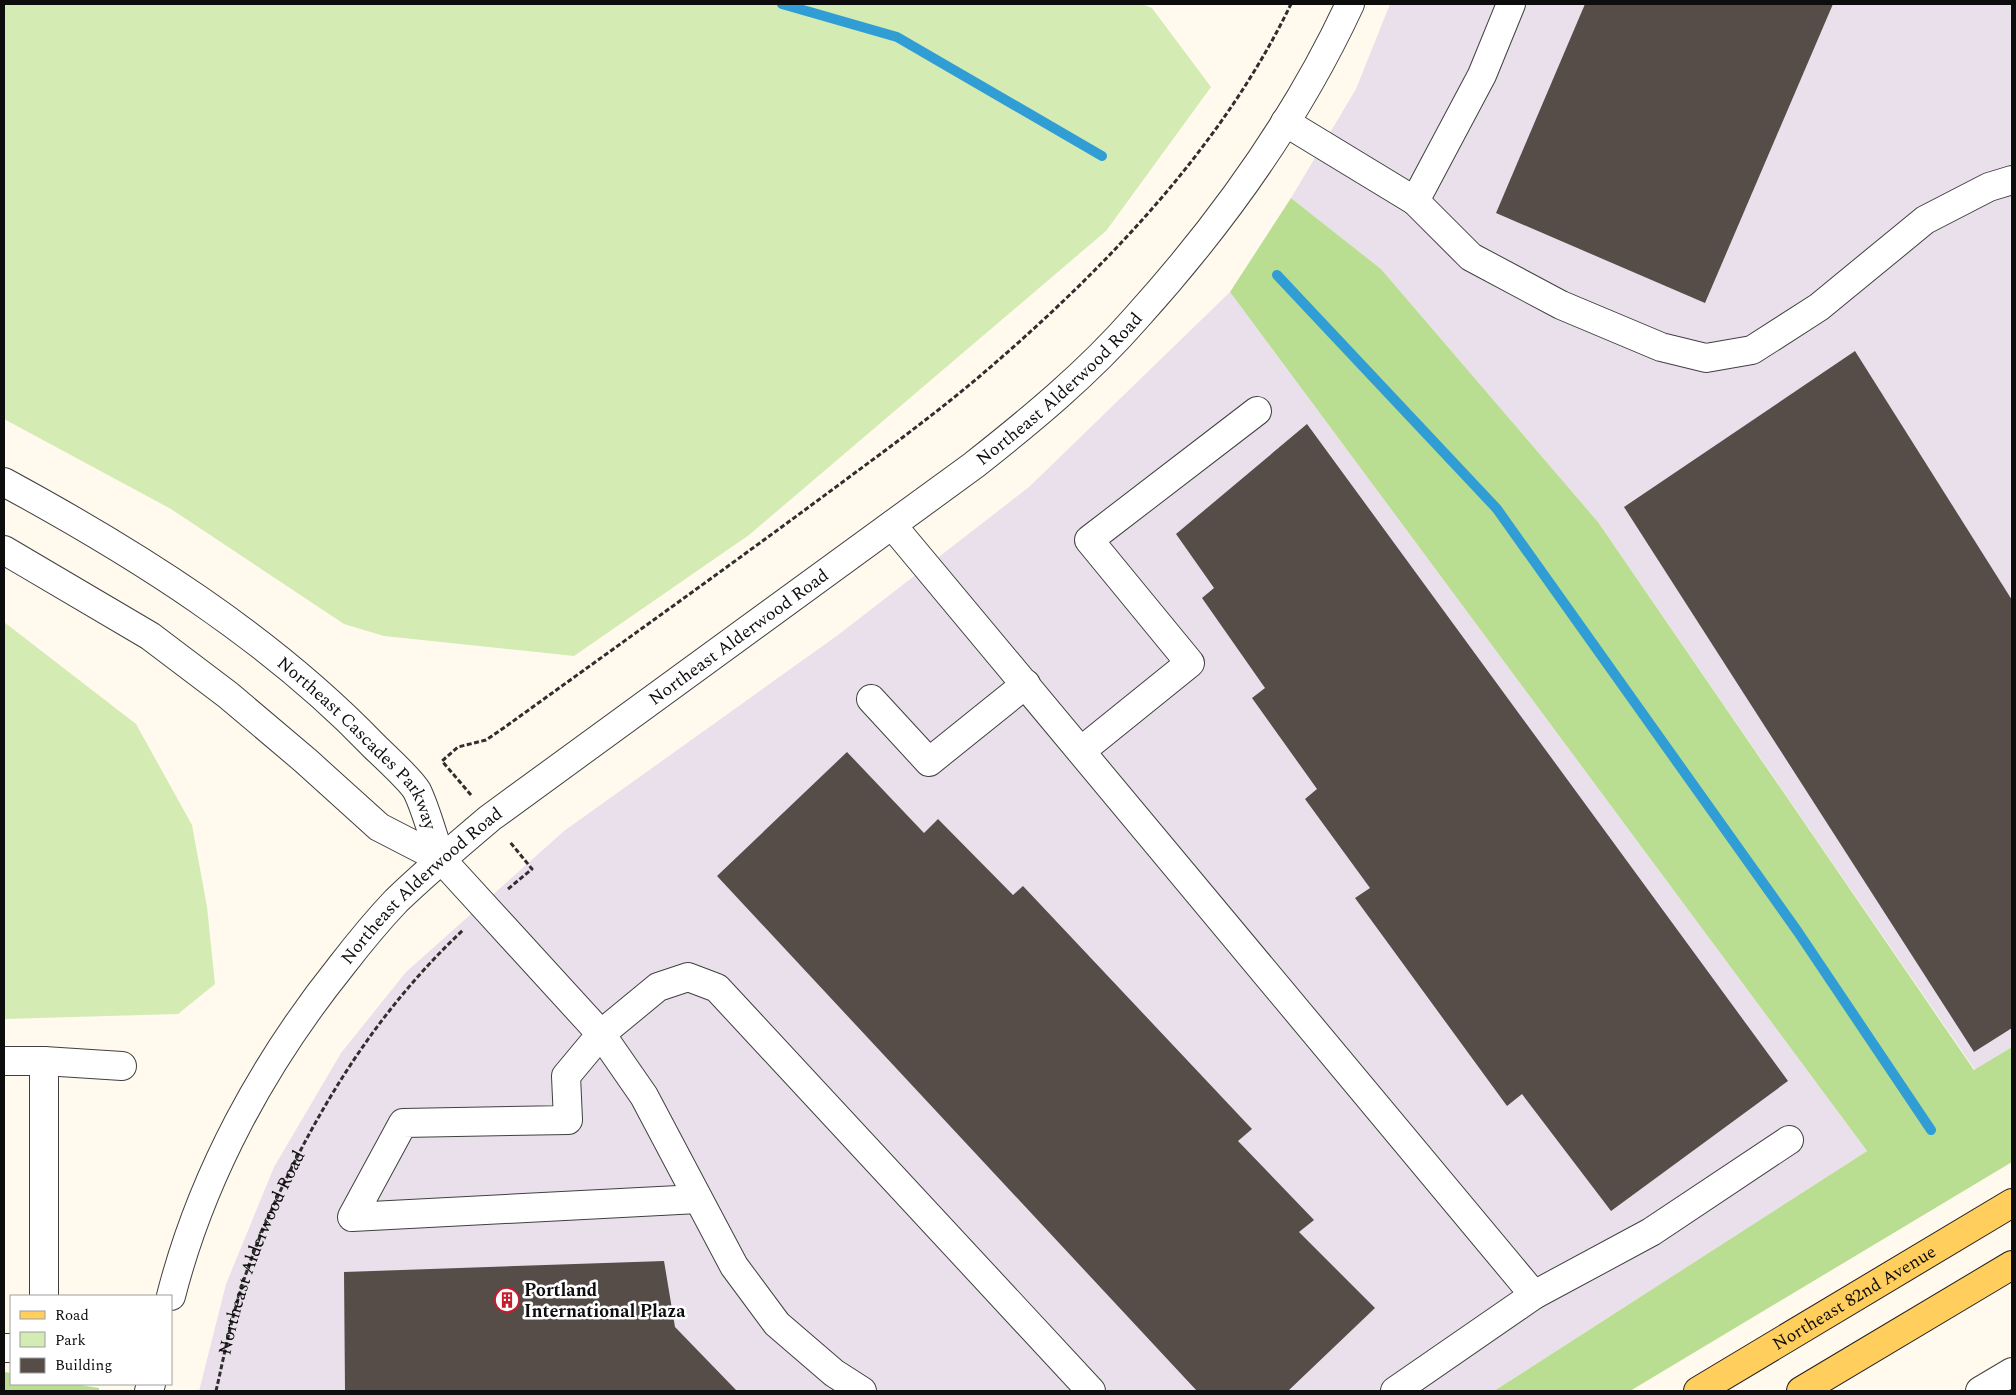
<svg xmlns="http://www.w3.org/2000/svg" width="2016" height="1395" font-family="Spectral,serif">
	<style>
		.industrial { fill: #eae0ec }
		.green { fill: #d4ecb4 }
		.forest { fill: #b9de92 }
		.lines { fill: none; stroke-linecap: round; stroke-linejoin: round }
		.stream { stroke: #319dd5; stroke-width: 10 }
		.building { fill: #564d49 }
		.minor-casing { stroke: #404040; stroke-width: 30 }
		.major-casing { stroke: #1e1e1e; stroke-width: 30 }
		.path { stroke: #2f2f2f; stroke-width: 3; stroke-dasharray: 5 2.5; stroke-linecap: butt }
		.minor { stroke: #fff; stroke-width: 28 }
		.major { stroke: #ffce5d; stroke-width: 28 }
		.labels { text-anchor: middle; dominant-baseline: central; stroke-width: 5; stroke-linejoin: round; paint-order: stroke }
		.street-label { font-size: 18px; fill: #0d0d0d; stroke: #fff }
		.poi-label { font-size: 18px; font-weight: bold; fill: #0d0d0d; stroke: #fff; text-anchor: start }
	</style>
	<rect width="100%" height="100%" fill="#fffaed"/>
	<g class="industrial">
		<polygon points="1390,4 2012,4 2012,1047 1975,1070 1598,522 1381,269 1291,198 1356,89"/>
		<polygon points="1230,292 1867,1151 1494,1391 199,1391 226,1284 274,1167 341,1053 406,972 564,831 838,635 1029,487"/>
	</g>
	<g class="green">
		<polygon points="4,4 1142,4 1152,8 1211,87 1106,231 749,535 574,656 384,636 344,624 171,509 4,419"/>
		<polygon points="4,622 136,724 192,825 207,907 215,984 178,1014 4,1019"/>
	</g>
	<g class="forest">
		<polygon points="1291,198 1381,269 1598,522 1974,1070 2012,1047 2012,1162 1630,1391 1494,1391 1867,1151 1230,292"/>
		<polygon points="4,1372 11,1373 11,1384 73,1384 99,1388 99,1391 4,1391"/>
	</g>
	<g class="lines">
		<g class="stream">
			<polyline points="782,4 897,37 1102,156"/>
			<polyline points="1277,275 1497,509 1798,932 1931,1130"/>
		</g>
	</g>
	<g class="building">
		<polygon points="1585,4 1833,4 1705,303 1496,213"/>
		<polygon points="1855,351 2012,600 2012,1028 1974,1052 1624,507"/>
		<polygon points="1307,424 1788,1081 1611,1211 1522,1094 1507,1106 1355,898 1370,888 1305,799 1317,789 1252,698 1265,688 1202,598 1214,588 1176,534"/>
		<polygon points="847,752 924,833 938,819 1013,895 1023,886 1252,1129 1238,1141 1314,1220 1299,1232 1375,1308 1288,1391 1197,1391 717,876"/>
		<polygon points="664,1261 675,1327 737,1391 345,1391 344,1272"/>
	</g>
	<g class="lines">
		<defs>
			<g id="minor">
				<polyline points="1285,122 1415,201 1482,75 1511,4"/>
				<polyline points="1415,201 1471,257 1561,305 1661,347 1706,358 1752,350 1819,307 1925,220 1989,187 2012,180"/>
				<path id="s2" d="M4,482C135,553 269,637 373,745C383,755 411,780 417,791C426,809 434,840 441,859"/>
				<polyline points="892,525 1534,1295 1395,1391"/>
				<polyline points="4,550 150,636 228,695 306,761 379,827 441,859 601,1034 644,1096 734,1266 777,1324 834,1373 862,1391"/>
				<polyline points="871,699 929,762 1026,684"/>
				<polyline points="1081,751 1190,663 1089,540 1257,411"/>
				<polyline points="4,1061 44,1061 44,1296"/>
				<polyline points="44,1061 122,1066"/>
				<polyline points="698,1199 352,1217 403,1123 568,1120 566,1076 601,1034 658,987 688,977 717,988 1091,1391"/>
				<polyline points="1534,1295 1651,1232 1789,1140"/>
				<path id="s3" d="M171,1296C202,1175 264,1062 342,965C359,943 377,921 396,901C426,872 458,845 490,818L974,465C1031,420 1088,373 1136,318C1221,224 1297,118 1350,4"/>
				<polyline points="4,1348 11,1348"/>
				<polyline points="149,1391 151,1384"/>
				<polyline points="1980,1391 2012,1372"/>
			</g>
			<g id="major">
				<path id="s4" d="M1698,1391L2012,1203"/>
				<polyline points="1801,1391 2012,1265"/>
			</g>
		</defs>
		<use href="#minor" class="minor-casing"/>
		<use href="#major" class="major-casing"/>
		<g class="path">
			<path d="M471,795L442,761L458,747L486,740L505,727C609,652 714,577 817,501C872,460 928,420 980,376C1102,272 1221,149 1291,4"/>
			<polyline points="508,889 532,869 510,842"/>
			<path id="s1" d="M216,1391C223,1361 229,1329 238,1299C251,1254 270,1211 291,1169C336,1079 389,1000 463,930"/>
		</g>
		<use href="#minor" class="minor"/>
		<use href="#major" class="major"/>
	</g>
	<defs>
		<symbol id="building-ring" viewBox="-11 -11 22 22"><circle r="9.5" fill="#fff" stroke="#c51d2e" stroke-width="1.5"/><path d="M-4-6H4V6H1V3H-1V6H-4ZM-2.5-4.3h1.7v1.8h-1.7ZM.8-4.3h1.7v1.8H.8ZM-2.5-1h1.7V.8h-1.7ZM.8-1h1.7V.8H.8Z" fill="#c51d2e"/></symbol>
	</defs>
	<g fill-rule="evenodd">
		<use href="#building-ring" x="493" y="1286" width="28" height="28"/>
	</g>
	<g class="labels">
		<g class="street-label">
			<text stroke="none"><textPath href="#s3" startOffset="1298">Northeast Alderwood Road</textPath></text>
			<text stroke="none"><textPath href="#s3" startOffset="892">Northeast Alderwood Road</textPath></text>
			<text stroke="none"><textPath href="#s2" startOffset="444">Northeast Cascades Parkway</textPath></text>
			<text stroke="none"><textPath href="#s3" startOffset="488">Northeast Alderwood Road</textPath></text>
			<text stroke="none"><textPath href="#s1" startOffset="146">Northeast Alderwood Road</textPath></text>
			<text stroke="none"><textPath href="#s4" startOffset="182">Northeast 82nd Avenue</textPath></text>
		</g>
		<g class="poi-label">
			<text x="524" y="1290">Portland<tspan x="524" dy="21">International Plaza</tspan></text>
		</g>
	</g>
	<rect width="2016" height="1395" fill="none" stroke="#0d0d0d" stroke-width="10"/>
	<rect x="10" y="1295" width="162" height="90" fill="#ffffff" stroke="#9e9e9e"/>
	<rect x="20" y="1311" width="25" height="8" fill="#ffce5d" stroke="#9e9e9e"/>
	<text x="55" y="1320" font-size="15" fill="#0d0d0d">Road</text>
	<rect x="20" y="1332" width="25" height="15" fill="#d4ecb4" stroke="#9e9e9e"/>
	<text x="55" y="1345" font-size="15" fill="#0d0d0d">Park</text>
	<rect x="20" y="1358" width="25" height="15" fill="#564d49" stroke="#9e9e9e"/>
	<text x="55" y="1370" font-size="15" fill="#0d0d0d">Building</text>
</svg>
